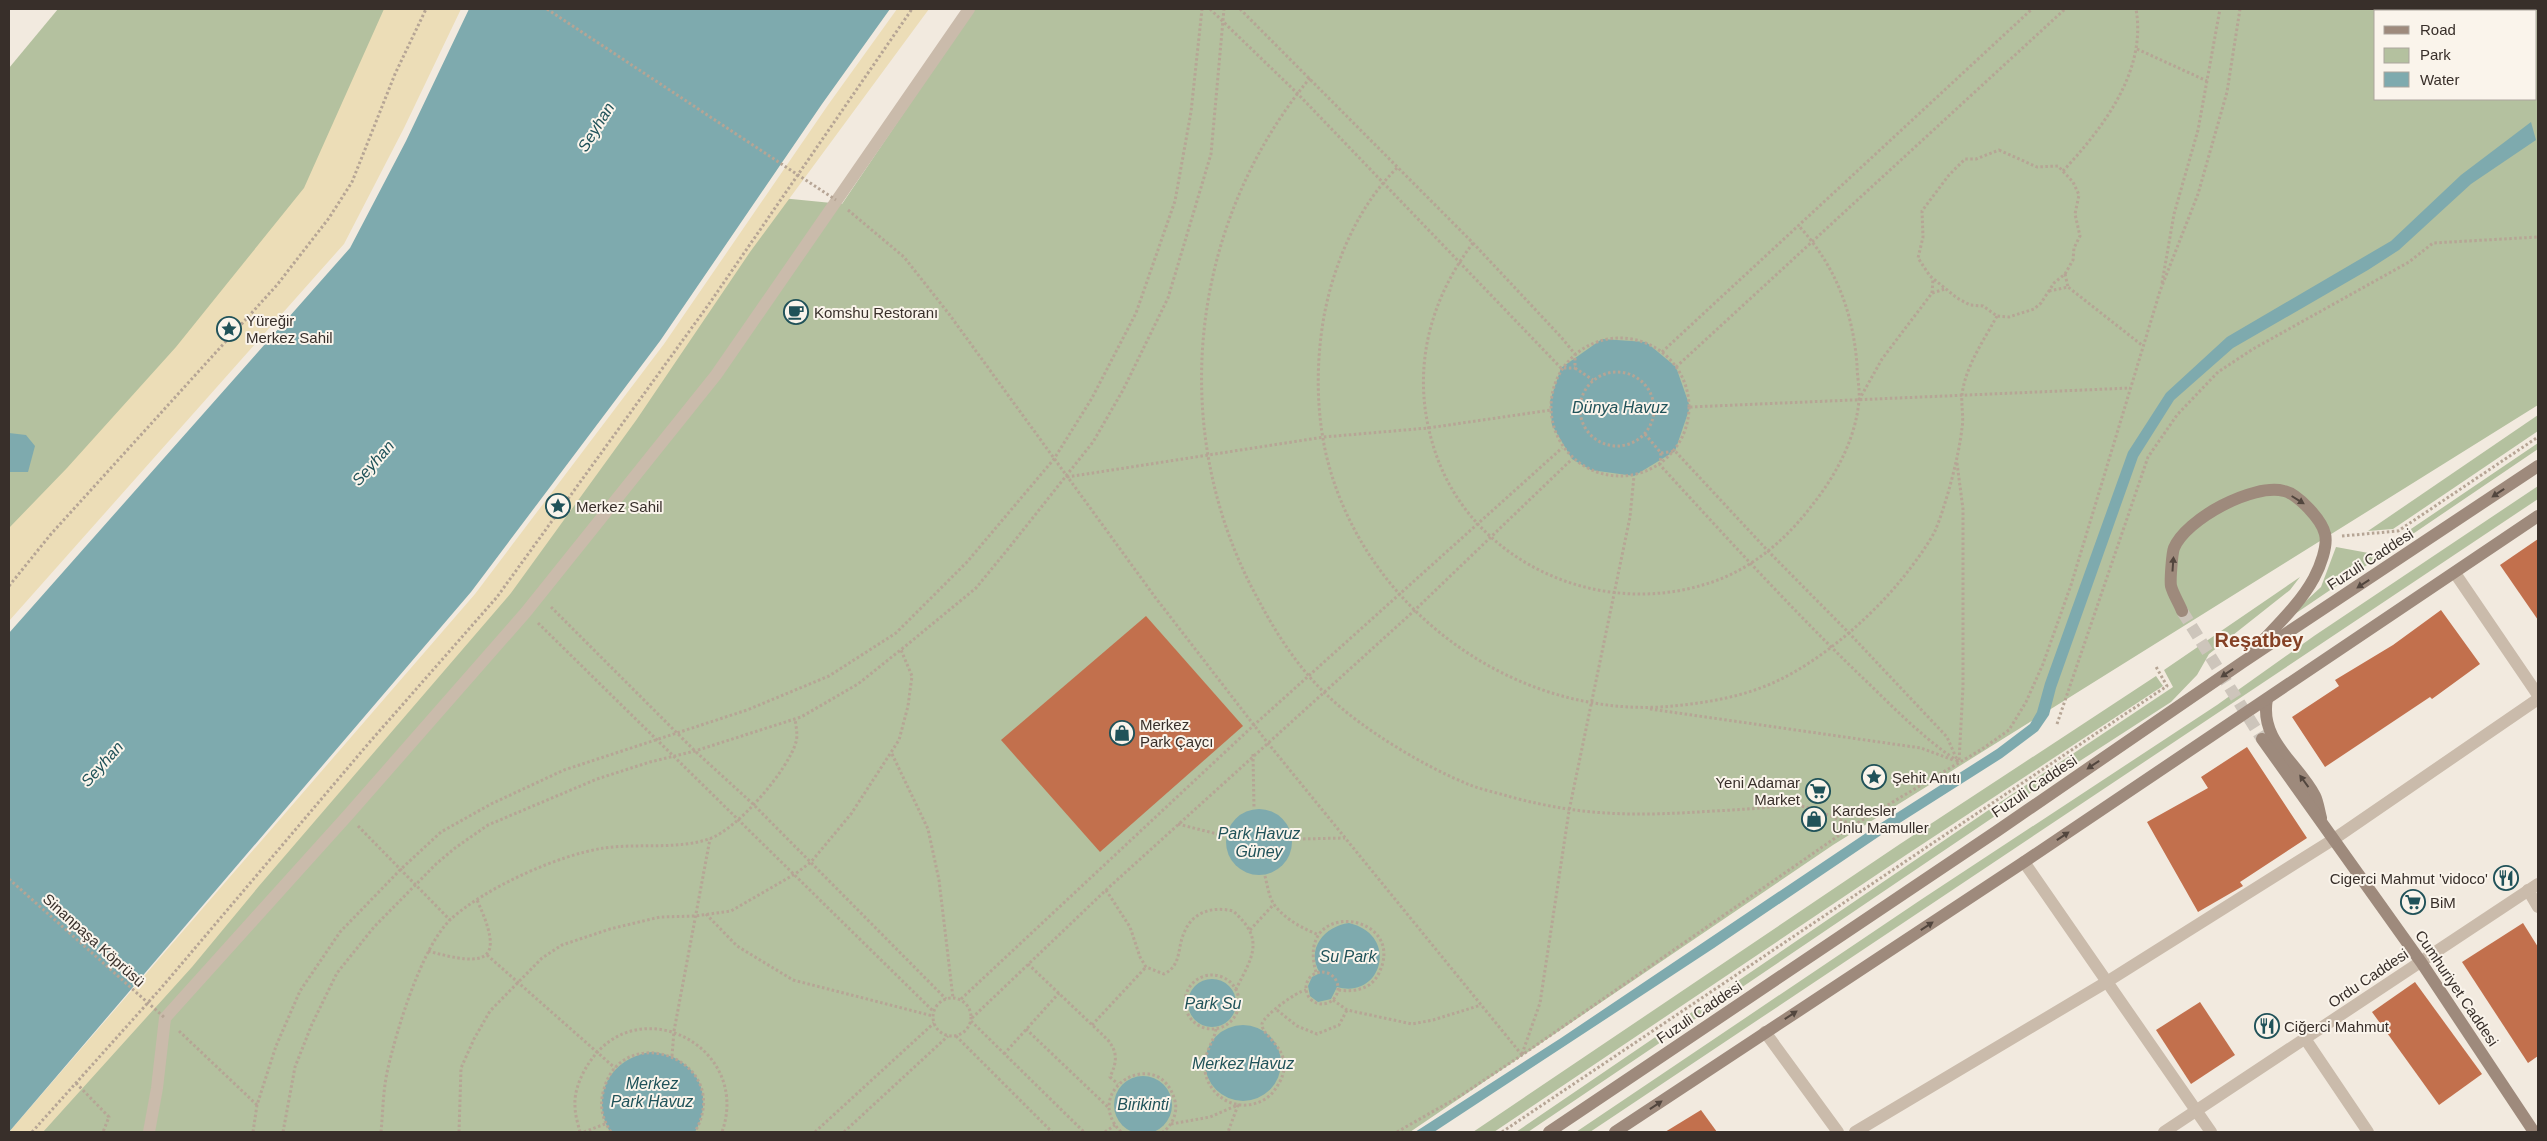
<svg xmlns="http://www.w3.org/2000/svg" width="2547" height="1141" font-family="Arial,sans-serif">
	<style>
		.green { fill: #b4c19f; fill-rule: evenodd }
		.sand { fill: #ecddb7 }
		.water { fill: #7eaaae }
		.building { fill: #c2704d }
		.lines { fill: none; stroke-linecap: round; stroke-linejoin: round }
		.secondary-tunnel { stroke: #cdc5bb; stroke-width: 12; stroke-dasharray: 12 6; stroke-linecap: butt }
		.path { stroke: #b6a595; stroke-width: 3; stroke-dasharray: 2.5 2.5; stroke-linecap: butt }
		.minor { stroke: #cabbab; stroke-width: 12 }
		.tertiary { stroke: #cabbab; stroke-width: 12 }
		.secondary { stroke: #9e8a7c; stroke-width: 12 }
		.path-bridge { stroke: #b6a595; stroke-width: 3; stroke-dasharray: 2.5 2.5; stroke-linecap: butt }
		.oneway { fill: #52463e }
		.labels { text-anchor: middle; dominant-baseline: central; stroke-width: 4; stroke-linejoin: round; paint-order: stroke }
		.poi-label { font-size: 15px; fill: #382f2a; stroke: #faf4eb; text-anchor: start }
		.street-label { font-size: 15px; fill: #382f2a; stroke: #faf4eb }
		.water-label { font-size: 16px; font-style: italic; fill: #205259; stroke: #faf4eb }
		.district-label { font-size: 20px; font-weight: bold; fill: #854125; stroke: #faf4eb }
	</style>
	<rect width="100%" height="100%" fill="#f2eadf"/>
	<g class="green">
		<polygon points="58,9 402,9 319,196 9,554 9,68"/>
		<path d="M974,9H2538V405L1833,845L1410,1132H30L76,1083L666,364L771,197L842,204ZM2376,11H2536V99H2376Z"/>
		<polygon points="2538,415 2538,431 2393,529 2368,531"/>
		<polygon points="2538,443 2538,449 2283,622 2321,587 2336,547 2374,554"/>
		<polygon points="2538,486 2538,499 1590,1132 1576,1132 1922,899 2217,705 2314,636"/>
		<polygon points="2300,577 2290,590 2209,654 2197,675 2171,702 2001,812 1528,1132 1516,1132 1996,805 2173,687 2164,670"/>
		<polygon points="2156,676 2163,686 1906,855 1494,1132 1473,1132 1900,844"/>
	</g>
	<g class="sand">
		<polygon points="384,9 461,9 404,128 344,244 9,621 9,528 67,468 176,347 304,188"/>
		<polygon points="897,9 929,9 750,252 637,419 511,593 259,886 192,967 43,1132 9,1132 475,594 664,344 828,105"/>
	</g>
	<g class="water">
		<polygon points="469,9 890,9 822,104 660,341 471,592 9,1132 9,633 350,248 406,141"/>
		<polygon points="2531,122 2536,140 2471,184 2399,250 2368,270 2233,348 2174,400 2138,457 2056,688 2049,715 2038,731 2002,758 1887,831 1714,948 1434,1132 1415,1132 1561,1038 1881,823 1997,749 2030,724 2037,712 2045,683 2128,452 2166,393 2227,337 2391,241 2461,175"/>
		<polygon points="1602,339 1646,342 1676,367 1690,407 1675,451 1634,476 1591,470 1572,459 1552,425 1550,401 1561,368"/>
		<polygon points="9,433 26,435 35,446 28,472 9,472"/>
		<circle cx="1259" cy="842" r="33"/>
		<path d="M1349,923C1400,935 1382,1000 1337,987L1331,999L1318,1002L1310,996L1308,986L1312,977L1320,973C1305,949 1325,926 1349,923Z"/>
		<circle cx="1212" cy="1003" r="24"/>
		<circle cx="1243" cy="1063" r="38"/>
		<path d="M652,1052C695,1056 716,1094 695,1132H610C589,1096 611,1057 652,1052Z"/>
		<circle cx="1143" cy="1105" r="29"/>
	</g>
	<g class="building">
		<polygon points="2538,539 2538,620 2500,565"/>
		<polygon points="2441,610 2480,664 2432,699 2430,697 2325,767 2292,717 2339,686 2335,680 2393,645"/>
		<polygon points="1146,616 1243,726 1100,852 1001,740"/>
		<polygon points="2247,747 2307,838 2240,882 2243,886 2198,912 2147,822 2208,788 2201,777"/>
		<polygon points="2523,923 2538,947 2538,1056 2528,1063 2462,962"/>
		<polygon points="2415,982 2482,1074 2439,1105 2372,1012"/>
		<polygon points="2200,1002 2235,1055 2191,1084 2156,1030"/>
		<polygon points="1701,1110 1717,1132 1665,1132"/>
	</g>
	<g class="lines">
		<polyline class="secondary-tunnel" points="2182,611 2262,739"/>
		<g class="path">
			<polyline points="1210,9 1297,93 1561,368 1575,368"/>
			<polyline points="1240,9 1473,243 1561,337 1575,354 1575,368 1593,380"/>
			<polyline points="2137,49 2207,81"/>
			<path d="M1310,78C1188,225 1166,434 1259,601C1277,635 1300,670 1328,696C1362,729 1425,767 1470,785C1483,790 1498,793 1511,797C1585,817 1639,816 1714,811C1733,810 1751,809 1770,807C1778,806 1787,804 1795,805C1812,807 1836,819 1854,825"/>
			<polygon points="1999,150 2037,167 2058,166 2073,182 2079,195 2075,214 2080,236 2074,248 2073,260 2065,274 2054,283 2041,303 2034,309 2009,317 1997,316 1983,306 1970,305 1957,298 1930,276 1918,258 1923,237 1922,211 1949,175 1965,159 1976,159"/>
			<path d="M1397,168C1358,206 1334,263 1324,316C1316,362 1316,409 1326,454C1361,604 1507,715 1661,707C1700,704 1741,698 1777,681C1820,661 1866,621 1896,586C1908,572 1927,547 1935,531C1946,505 1959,456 1962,428C1964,417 1961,406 1962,395C1965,367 1984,340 1997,316"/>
			<path d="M2063,171C2103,128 2147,71 2136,9"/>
			<polyline points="848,210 904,257 949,314 1155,597 1267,742 1522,1055"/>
			<path d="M1473,243C1428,302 1411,373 1433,445C1467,560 1595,619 1706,584C1750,571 1786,540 1813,504C1836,475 1856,438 1859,400C1860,389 1857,376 1857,365C1853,311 1835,265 1798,225"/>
			<polyline points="2065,274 2068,287"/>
			<polyline points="2162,283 2174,214 2198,130 2220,9"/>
			<polyline points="2049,291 2068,287 2143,346"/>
			<polyline points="1932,293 1933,279"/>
			<circle cx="1620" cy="407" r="69"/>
			<polyline points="1662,352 2032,9"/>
			<polyline points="1676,367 2065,9"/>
			<circle cx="1617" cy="409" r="37"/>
			<polyline points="1859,400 1882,359 1932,293 1945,289"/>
			<polyline points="1690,407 2130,388"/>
			<path d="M1645,434L1661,453L1660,465C1727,538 1793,611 1865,680C1895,709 1924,739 1959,762"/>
			<polyline points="1661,453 1675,451 1768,551 1849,633 1947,737 1958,762"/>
			<polyline points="1957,463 1963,509 1963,687 1959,762"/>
			<polyline points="1067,477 1324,437 1428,428 1551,410"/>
			<polyline points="2342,536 2398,531 2538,437"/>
			<polyline points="9,586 51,534 277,285 329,218 352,182 395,74 426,9"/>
			<polyline points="551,607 695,751 753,804 946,999"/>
			<polyline points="538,623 934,1012"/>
			<polyline points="1650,709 1921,748 1953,760"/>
			<polyline points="2057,724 2148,457 2177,415 2218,372 2253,349 2409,262 2433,243 2538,237"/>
			<polyline points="892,754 928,829 939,880 953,998"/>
			<polyline points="1253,754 1254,809"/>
			<polyline points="1178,824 1225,836"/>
			<polyline points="358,826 450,920"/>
			<polyline points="1298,839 1345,838"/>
			<path d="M1265,876C1267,884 1269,896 1273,903C1283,918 1303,929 1319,935"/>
			<path d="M1106,890L1130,927L1140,957L1146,967L1164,974C1182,965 1177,948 1184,933C1192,912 1212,906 1233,911C1265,939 1253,956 1236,989"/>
			<polyline points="706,914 737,946 793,980 933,1016"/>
			<polyline points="1250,930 1274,904"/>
			<path d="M428,951C489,968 505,961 477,900"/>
			<polyline points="487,955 615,1068"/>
			<path d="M1028,964L1108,1040C1118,1053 1117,1062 1110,1077L1118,1084"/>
			<circle cx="1322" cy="988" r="16"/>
			<path d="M1316,972C1294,896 1411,913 1378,975C1370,990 1353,992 1338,990"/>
			<circle cx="1212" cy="1002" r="27"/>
			<circle cx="952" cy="1017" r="19"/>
			<polyline points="961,999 1254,725 1562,448"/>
			<polyline points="1333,1000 1347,1010 1412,1024 1433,1020 1481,1005"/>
			<polyline points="1277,1010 1297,1026 1317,1034 1339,1025 1347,1010"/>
			<polyline points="972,1018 1106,890 1415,610 1572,459"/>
			<polyline points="971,1021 1084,1132"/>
			<polyline points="1092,1025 1146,967"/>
			<polyline points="1026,1029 1109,1108"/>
			<path d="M1216,1029C1214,1041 1206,1050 1205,1062C1202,1085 1223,1107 1247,1105C1259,1104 1270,1098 1276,1088C1301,1052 1261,1038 1262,1024C1263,1016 1297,991 1306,990"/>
			<polyline points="179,1031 257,1105"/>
			<polyline points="956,1036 1052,1132"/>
			<polyline points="1004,1054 1059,993"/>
			<polyline points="1522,1054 1540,1003 1569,811 1630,517 1634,476"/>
			<polyline points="672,1056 674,1031 710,839"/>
			<polyline points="76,1083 109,1117 103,1132"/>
			<polyline points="1171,1124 1210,1117 1238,1105 1228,1132"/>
			<polyline points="32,1132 162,987 368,744 497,597 709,304 912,9"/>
			<polyline points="253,1132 257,1105 276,1046 300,991 340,932 400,870 441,832 491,804 564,770 747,710 829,676 896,633 967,562 1054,459 1092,398 1136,313 1175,201 1191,112 1202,9"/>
			<polyline points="283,1132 295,1067 312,1024 337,973 374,927 436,864 455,848 488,825 597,779 650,762 695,751 801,717 858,684 908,644 976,588 1008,549 1093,442 1123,390 1168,298 1211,154 1224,9"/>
			<path d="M381,1132C383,1111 383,1089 388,1068C397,1029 422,946 451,919C485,888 558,855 604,848C638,843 676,850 709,839C738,829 788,770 796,742C798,735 796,726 795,719"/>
			<polyline points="459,1132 461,1068 474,1039 490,1011 542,958 562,945 610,929 660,917 695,916 731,911 795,874 811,862 851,814 899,740 908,706 912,676 901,650"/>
			<path d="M580,1132C578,1124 575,1115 575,1106C574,1091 581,1075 589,1063C638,988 752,1047 722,1132"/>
			<polyline points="584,1132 605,1124"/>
			<path d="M611,1132C602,1119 599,1105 604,1089C623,1019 735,1060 695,1132"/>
			<polyline points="815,1132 934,1023"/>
			<polyline points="844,1132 948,1036"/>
			<polyline points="1105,1132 1115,1125"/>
			<path d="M1121,1132C1079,1089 1160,1043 1175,1101C1178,1112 1172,1126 1163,1132"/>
			<polyline points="1397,1132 1460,1096 1522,1055 1854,825 1982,749 2009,730 2026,702 2043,664 2071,585 2160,291 2198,194 2227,92 2240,9"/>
			<polyline points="1502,1132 2167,686 2155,665"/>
		</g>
		<g class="minor">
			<polyline points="2455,573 2538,695"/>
			<polyline points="2024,862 2211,1132"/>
			<polyline points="2528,890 2538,907"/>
			<polyline points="1765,1032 1838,1132"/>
			<polyline points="2306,1040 2368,1132"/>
			<polyline points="149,1132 157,1088 165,1018 348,815 526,612 716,375 969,9"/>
			<polyline points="1855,1132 2105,983 2334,839 2538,699"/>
		</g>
		<polyline class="tertiary" points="2164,1132 2538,884"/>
		<g class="secondary">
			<path d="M2182,611C2179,603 2173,594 2171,586C2170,581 2172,553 2174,548C2186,519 2253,483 2284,491C2298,494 2322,520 2325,534C2328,546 2320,567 2314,578C2300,604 2276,626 2256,648"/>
			<path d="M2267,699C2259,741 2298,763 2315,796C2318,802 2319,811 2321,818"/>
			<polyline points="2262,739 2421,962 2534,1132"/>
			<polyline points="1549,1132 1997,831 2243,662 2538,466"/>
			<polyline points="1615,1132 2024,862 2538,516"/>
		</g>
		<g class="path-bridge">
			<polyline points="547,9 836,200"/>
			<polyline points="9,879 165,1018"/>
		</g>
	</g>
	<defs><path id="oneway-solid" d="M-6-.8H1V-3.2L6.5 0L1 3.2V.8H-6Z" transform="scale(1.25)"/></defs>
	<g class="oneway">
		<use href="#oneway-solid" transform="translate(2498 493) rotate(146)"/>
		<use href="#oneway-solid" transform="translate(2298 500) rotate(32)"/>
		<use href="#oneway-solid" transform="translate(2173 564) rotate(-86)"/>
		<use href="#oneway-solid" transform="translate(2363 584) rotate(147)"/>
		<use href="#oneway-solid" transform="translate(2227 673) rotate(146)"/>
		<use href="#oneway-solid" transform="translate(2093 765) rotate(146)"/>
		<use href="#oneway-solid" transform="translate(2304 781) rotate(-126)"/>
		<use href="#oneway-solid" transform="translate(2063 836) rotate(-34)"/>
		<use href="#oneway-solid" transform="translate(1927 926) rotate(-33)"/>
		<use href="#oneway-solid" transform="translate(1791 1015) rotate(-33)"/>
		<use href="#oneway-solid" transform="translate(1656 1105) rotate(-34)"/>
	</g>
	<defs>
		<symbol id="cafe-ring" viewBox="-11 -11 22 22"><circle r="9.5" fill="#faf4eb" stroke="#205259" stroke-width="1.5"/><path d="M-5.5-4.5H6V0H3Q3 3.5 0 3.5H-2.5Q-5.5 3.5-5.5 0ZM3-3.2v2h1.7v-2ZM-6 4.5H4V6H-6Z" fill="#205259"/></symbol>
		<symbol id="sight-ring" viewBox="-11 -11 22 22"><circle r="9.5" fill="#faf4eb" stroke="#205259" stroke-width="1.5"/><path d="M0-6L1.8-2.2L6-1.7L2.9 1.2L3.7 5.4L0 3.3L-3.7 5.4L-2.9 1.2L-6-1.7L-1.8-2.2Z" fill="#205259"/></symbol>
		<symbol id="shop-ring" viewBox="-11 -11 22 22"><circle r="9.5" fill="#faf4eb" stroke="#205259" stroke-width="1.5"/><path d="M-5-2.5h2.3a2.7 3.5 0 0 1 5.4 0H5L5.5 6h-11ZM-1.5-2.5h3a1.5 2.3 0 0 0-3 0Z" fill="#205259"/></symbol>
		<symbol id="supermarket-ring" viewBox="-11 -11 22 22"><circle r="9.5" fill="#faf4eb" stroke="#205259" stroke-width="1.5"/><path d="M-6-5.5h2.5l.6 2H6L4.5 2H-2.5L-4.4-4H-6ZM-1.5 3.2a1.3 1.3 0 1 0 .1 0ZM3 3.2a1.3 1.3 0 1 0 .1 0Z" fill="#205259"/></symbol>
		<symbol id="restaurant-ring" viewBox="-11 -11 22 22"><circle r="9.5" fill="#faf4eb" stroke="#205259" stroke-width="1.5"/><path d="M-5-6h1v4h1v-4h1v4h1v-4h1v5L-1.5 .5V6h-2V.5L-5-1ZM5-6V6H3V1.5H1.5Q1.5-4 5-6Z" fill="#205259"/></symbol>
	</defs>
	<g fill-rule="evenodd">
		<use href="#cafe-ring" x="782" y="298" width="28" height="28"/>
		<use href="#sight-ring" x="215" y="315" width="28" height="28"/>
		<use href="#sight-ring" x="544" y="492" width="28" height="28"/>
		<use href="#shop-ring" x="1108" y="719" width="28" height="28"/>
		<use href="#sight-ring" x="1860" y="763" width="28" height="28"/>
		<use href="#supermarket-ring" x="1804" y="777" width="28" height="28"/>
		<use href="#shop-ring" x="1800" y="805" width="28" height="28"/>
		<use href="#restaurant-ring" x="2492" y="864" width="28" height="28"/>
		<use href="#supermarket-ring" x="2399" y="888" width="28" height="28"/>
		<use href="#restaurant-ring" x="2253" y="1012" width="28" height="28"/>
	</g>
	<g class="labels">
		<g class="poi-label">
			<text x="814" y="312">Komshu Restoranı</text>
			<text x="246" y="320">Yüreğir<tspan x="246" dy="17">Merkez Sahil</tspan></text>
			<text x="576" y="506">Merkez Sahil</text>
			<text x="1140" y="724">Merkez<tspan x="1140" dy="17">Park Çaycı</tspan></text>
			<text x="1892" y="777">Şehit Anıtı</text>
			<text x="1800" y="782" text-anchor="end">Yeni Adamar<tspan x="1800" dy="17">Market</tspan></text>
			<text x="1832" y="810">Kardesler<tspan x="1832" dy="17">Unlu Mamuller</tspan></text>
			<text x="2488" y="878" text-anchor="end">Cigerci Mahmut 'vidoco'</text>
			<text x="2430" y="902">BiM</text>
			<text x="2284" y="1026">Ciğerci Mahmut</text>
		</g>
		<g class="street-label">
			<text transform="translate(2370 559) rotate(-33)">Fuzuli Caddesi</text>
			<text transform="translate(2034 786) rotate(-34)">Fuzuli Caddesi</text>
			<text transform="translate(94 940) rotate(42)">Sinanpaşa Köprüsü</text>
			<text transform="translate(2368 978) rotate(-34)">Ordu Caddesi</text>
			<text transform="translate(2457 988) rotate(56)">Cumhuriyet Caddesi</text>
			<text transform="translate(1699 1012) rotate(-34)">Fuzuli Caddesi</text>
		</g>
		<g class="water-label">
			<text transform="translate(596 127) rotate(-58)">Seyhan</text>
			<text x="1620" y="407">Dünya Havuz</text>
			<text transform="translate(373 463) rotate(-48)">Seyhan</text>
			<text transform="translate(102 764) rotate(-48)">Seyhan</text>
			<text x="1259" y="833">Park Havuz<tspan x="1259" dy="18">Güney</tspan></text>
			<text x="1348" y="956">Su Park</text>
			<text x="1213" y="1003">Park Su</text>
			<text x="1243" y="1063">Merkez Havuz</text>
			<text x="652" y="1083">Merkez<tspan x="652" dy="18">Park Havuz</tspan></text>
			<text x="1143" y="1104">Birikinti</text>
		</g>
		<g class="district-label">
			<text x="2259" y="640">Reşatbey</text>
		</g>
	</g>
	<rect width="2547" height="1141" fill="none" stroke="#382f2a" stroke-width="20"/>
	<rect x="2374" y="10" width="162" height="90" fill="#faf4eb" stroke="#aca59e"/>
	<rect x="2384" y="26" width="25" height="8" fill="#9e8a7c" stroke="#aca59e"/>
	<text x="2420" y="35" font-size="15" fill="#382f2a">Road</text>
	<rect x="2384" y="48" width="25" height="15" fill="#b4c19f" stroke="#aca59e"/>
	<text x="2420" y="60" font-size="15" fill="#382f2a">Park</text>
	<rect x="2384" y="72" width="25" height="15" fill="#7eaaae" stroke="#aca59e"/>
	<text x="2420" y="85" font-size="15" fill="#382f2a">Water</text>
</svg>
